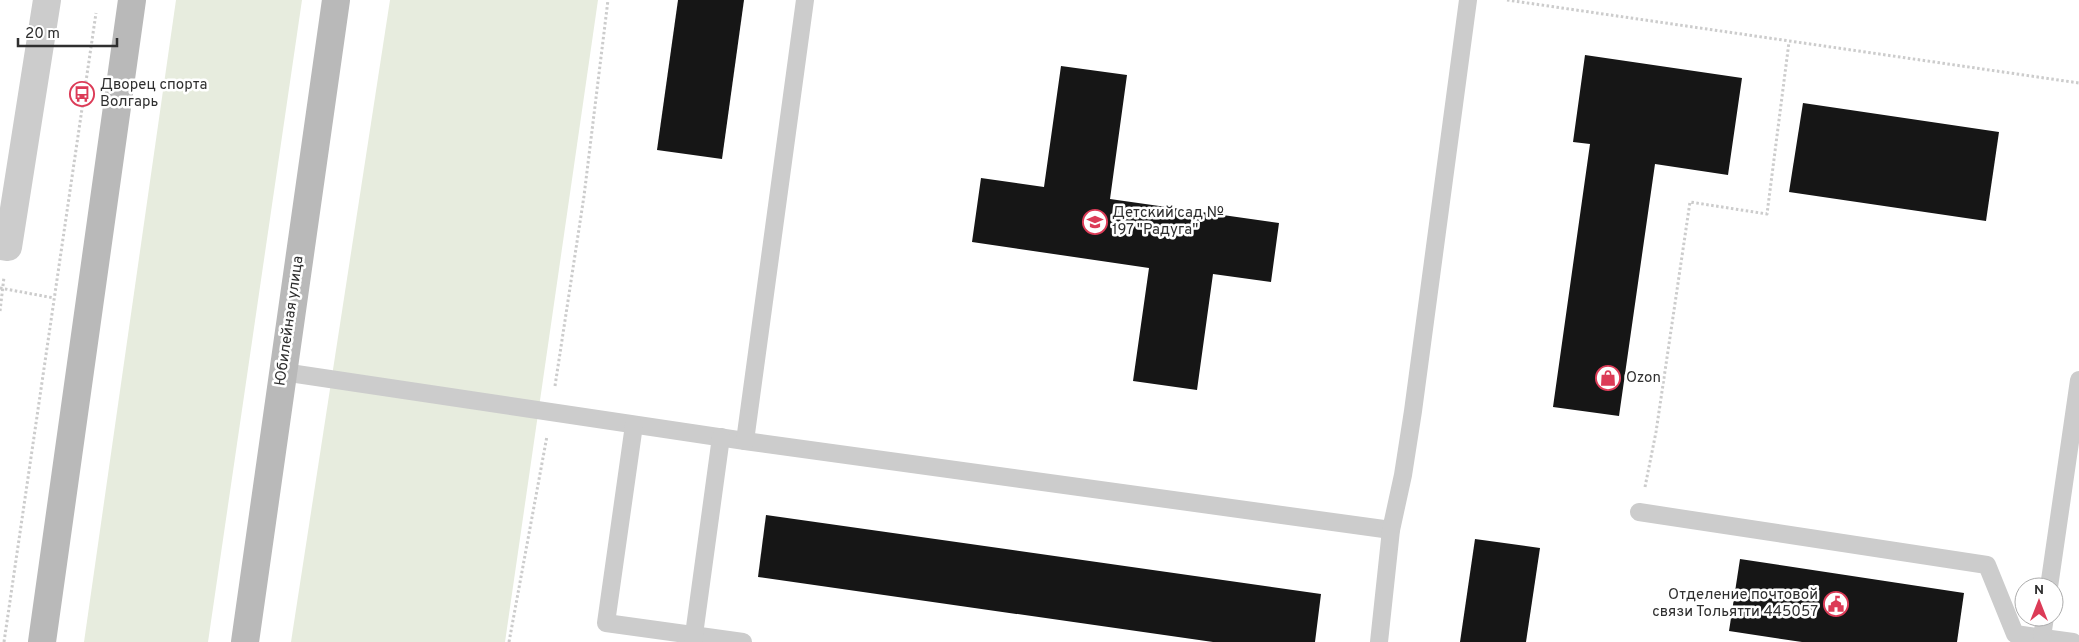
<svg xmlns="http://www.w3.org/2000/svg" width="2079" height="642" font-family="Overpass,sans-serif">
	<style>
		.green { fill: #e7ecde }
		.building { fill: #161616 }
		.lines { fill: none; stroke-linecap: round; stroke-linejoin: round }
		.path { stroke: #ccc; stroke-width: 3; stroke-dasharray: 2.5 2.5; stroke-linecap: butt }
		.lane { stroke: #ccc; stroke-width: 18 }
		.street { stroke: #ccc; stroke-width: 28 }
		.secondary { stroke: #b9b9b9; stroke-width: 28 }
		.labels { text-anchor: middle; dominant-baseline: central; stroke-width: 5; stroke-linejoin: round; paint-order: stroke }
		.poi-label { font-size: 15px; fill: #2f2f2f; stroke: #fff; text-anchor: start }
		.street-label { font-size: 15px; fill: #2f2f2f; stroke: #fff }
	</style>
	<rect width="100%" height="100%" fill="#fff"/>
	<g class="green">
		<polygon points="176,0 302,0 208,642 84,642"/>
		<polygon points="390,0 598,0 505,642 291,642"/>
	</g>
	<g class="building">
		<polygon points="678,0 744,0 722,159 657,150"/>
		<polygon points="1585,55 1742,78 1728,175 1655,164 1619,416 1553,407 1590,144 1573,142"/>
		<polygon points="1061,66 1127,75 1110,199 1279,223 1271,282 1213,274 1197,390 1133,381 1149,268 972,242 981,178 1044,187"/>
		<polygon points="1803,103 1999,132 1986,221 1789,192"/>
		<polygon points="766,515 1321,594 1315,642 1213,642 758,577"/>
		<polygon points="1475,539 1540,548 1526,642 1460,642"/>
		<polygon points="1740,559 1964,593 1957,642 1802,642 1729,631"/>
	</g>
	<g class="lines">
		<g class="path">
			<polyline points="1507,0 2079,83"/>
			<polyline points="0,288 54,298"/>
			<polyline points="0,311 4,277"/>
			<polyline points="555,386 584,196 608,0"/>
			<polyline points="1645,487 1656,432 1690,202 1767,214 1789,42"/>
			<polyline points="4,642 96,13"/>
			<polyline points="509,642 547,436"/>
		</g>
		<g class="lane">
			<polyline points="283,372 745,441 1391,530"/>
			<polyline points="634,425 606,623 743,642"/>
			<polyline points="745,441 805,0"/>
			<polyline points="1639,512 1987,565 2015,634 2073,642"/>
			<polyline points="2049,587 2079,380"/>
			<polyline points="2042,637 2045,617"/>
			<polyline points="693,642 721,437"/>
			<polyline points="1379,642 1391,530 1403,475 1413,411 1468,0"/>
		</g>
		<polyline class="street" points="0,246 8,247 47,0"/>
		<g class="secondary">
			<polyline points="42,642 132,0"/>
			<polyline points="245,642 336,0"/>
		</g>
	</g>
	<defs>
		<symbol id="bus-ring" viewBox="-11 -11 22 22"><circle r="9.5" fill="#fff" stroke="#dc3b57" stroke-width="1.5"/><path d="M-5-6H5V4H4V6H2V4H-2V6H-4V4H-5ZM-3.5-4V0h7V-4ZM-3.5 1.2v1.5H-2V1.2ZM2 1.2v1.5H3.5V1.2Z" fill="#dc3b57"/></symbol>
		<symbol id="school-ring" viewBox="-11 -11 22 22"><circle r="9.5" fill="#fff" stroke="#dc3b57" stroke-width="1.5"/><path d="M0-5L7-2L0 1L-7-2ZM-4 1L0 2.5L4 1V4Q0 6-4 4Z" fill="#dc3b57"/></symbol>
		<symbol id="shop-ring" viewBox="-11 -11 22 22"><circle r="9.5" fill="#fff" stroke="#dc3b57" stroke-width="1.5"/><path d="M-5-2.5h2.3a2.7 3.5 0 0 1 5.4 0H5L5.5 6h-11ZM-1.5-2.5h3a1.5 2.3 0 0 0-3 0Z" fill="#dc3b57"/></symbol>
		<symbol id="civic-ring" viewBox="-11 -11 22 22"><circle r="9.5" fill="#fff" stroke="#dc3b57" stroke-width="1.5"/><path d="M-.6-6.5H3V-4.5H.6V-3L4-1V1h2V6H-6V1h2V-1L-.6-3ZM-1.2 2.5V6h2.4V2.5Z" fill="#dc3b57"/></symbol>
	</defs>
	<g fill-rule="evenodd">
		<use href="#bus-ring" x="68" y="80" width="28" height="28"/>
		<use href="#school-ring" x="1081" y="208" width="28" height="28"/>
		<use href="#shop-ring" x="1594" y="364" width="28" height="28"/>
		<use href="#civic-ring" x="1822" y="590" width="28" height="28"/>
	</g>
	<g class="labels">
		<g class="poi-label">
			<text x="100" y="85">Дворец спорта<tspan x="100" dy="17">Волгарь</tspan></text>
			<text x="1112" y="213">Детский сад №<tspan x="1112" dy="17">197 "Радуга"</tspan></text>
			<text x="1626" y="378">Ozon</text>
			<text x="1818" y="595" text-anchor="end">Отделение почтовой<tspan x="1818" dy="17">связи Тольятти 445057</tspan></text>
		</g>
		<g class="street-label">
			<text transform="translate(290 321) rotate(-82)">Юбилейная улица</text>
		</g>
	</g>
	<g transform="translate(2039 602)"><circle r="24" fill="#ffffff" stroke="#acacac"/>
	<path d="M0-4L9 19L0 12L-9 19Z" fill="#dc3b57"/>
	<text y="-8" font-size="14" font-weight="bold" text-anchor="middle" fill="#2f2f2f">N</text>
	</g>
	<path d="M18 38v8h99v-8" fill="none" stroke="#2f2f2f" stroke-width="2.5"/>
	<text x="25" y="38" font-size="15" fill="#2f2f2f" stroke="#ffffff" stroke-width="4" paint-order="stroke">20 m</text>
</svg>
